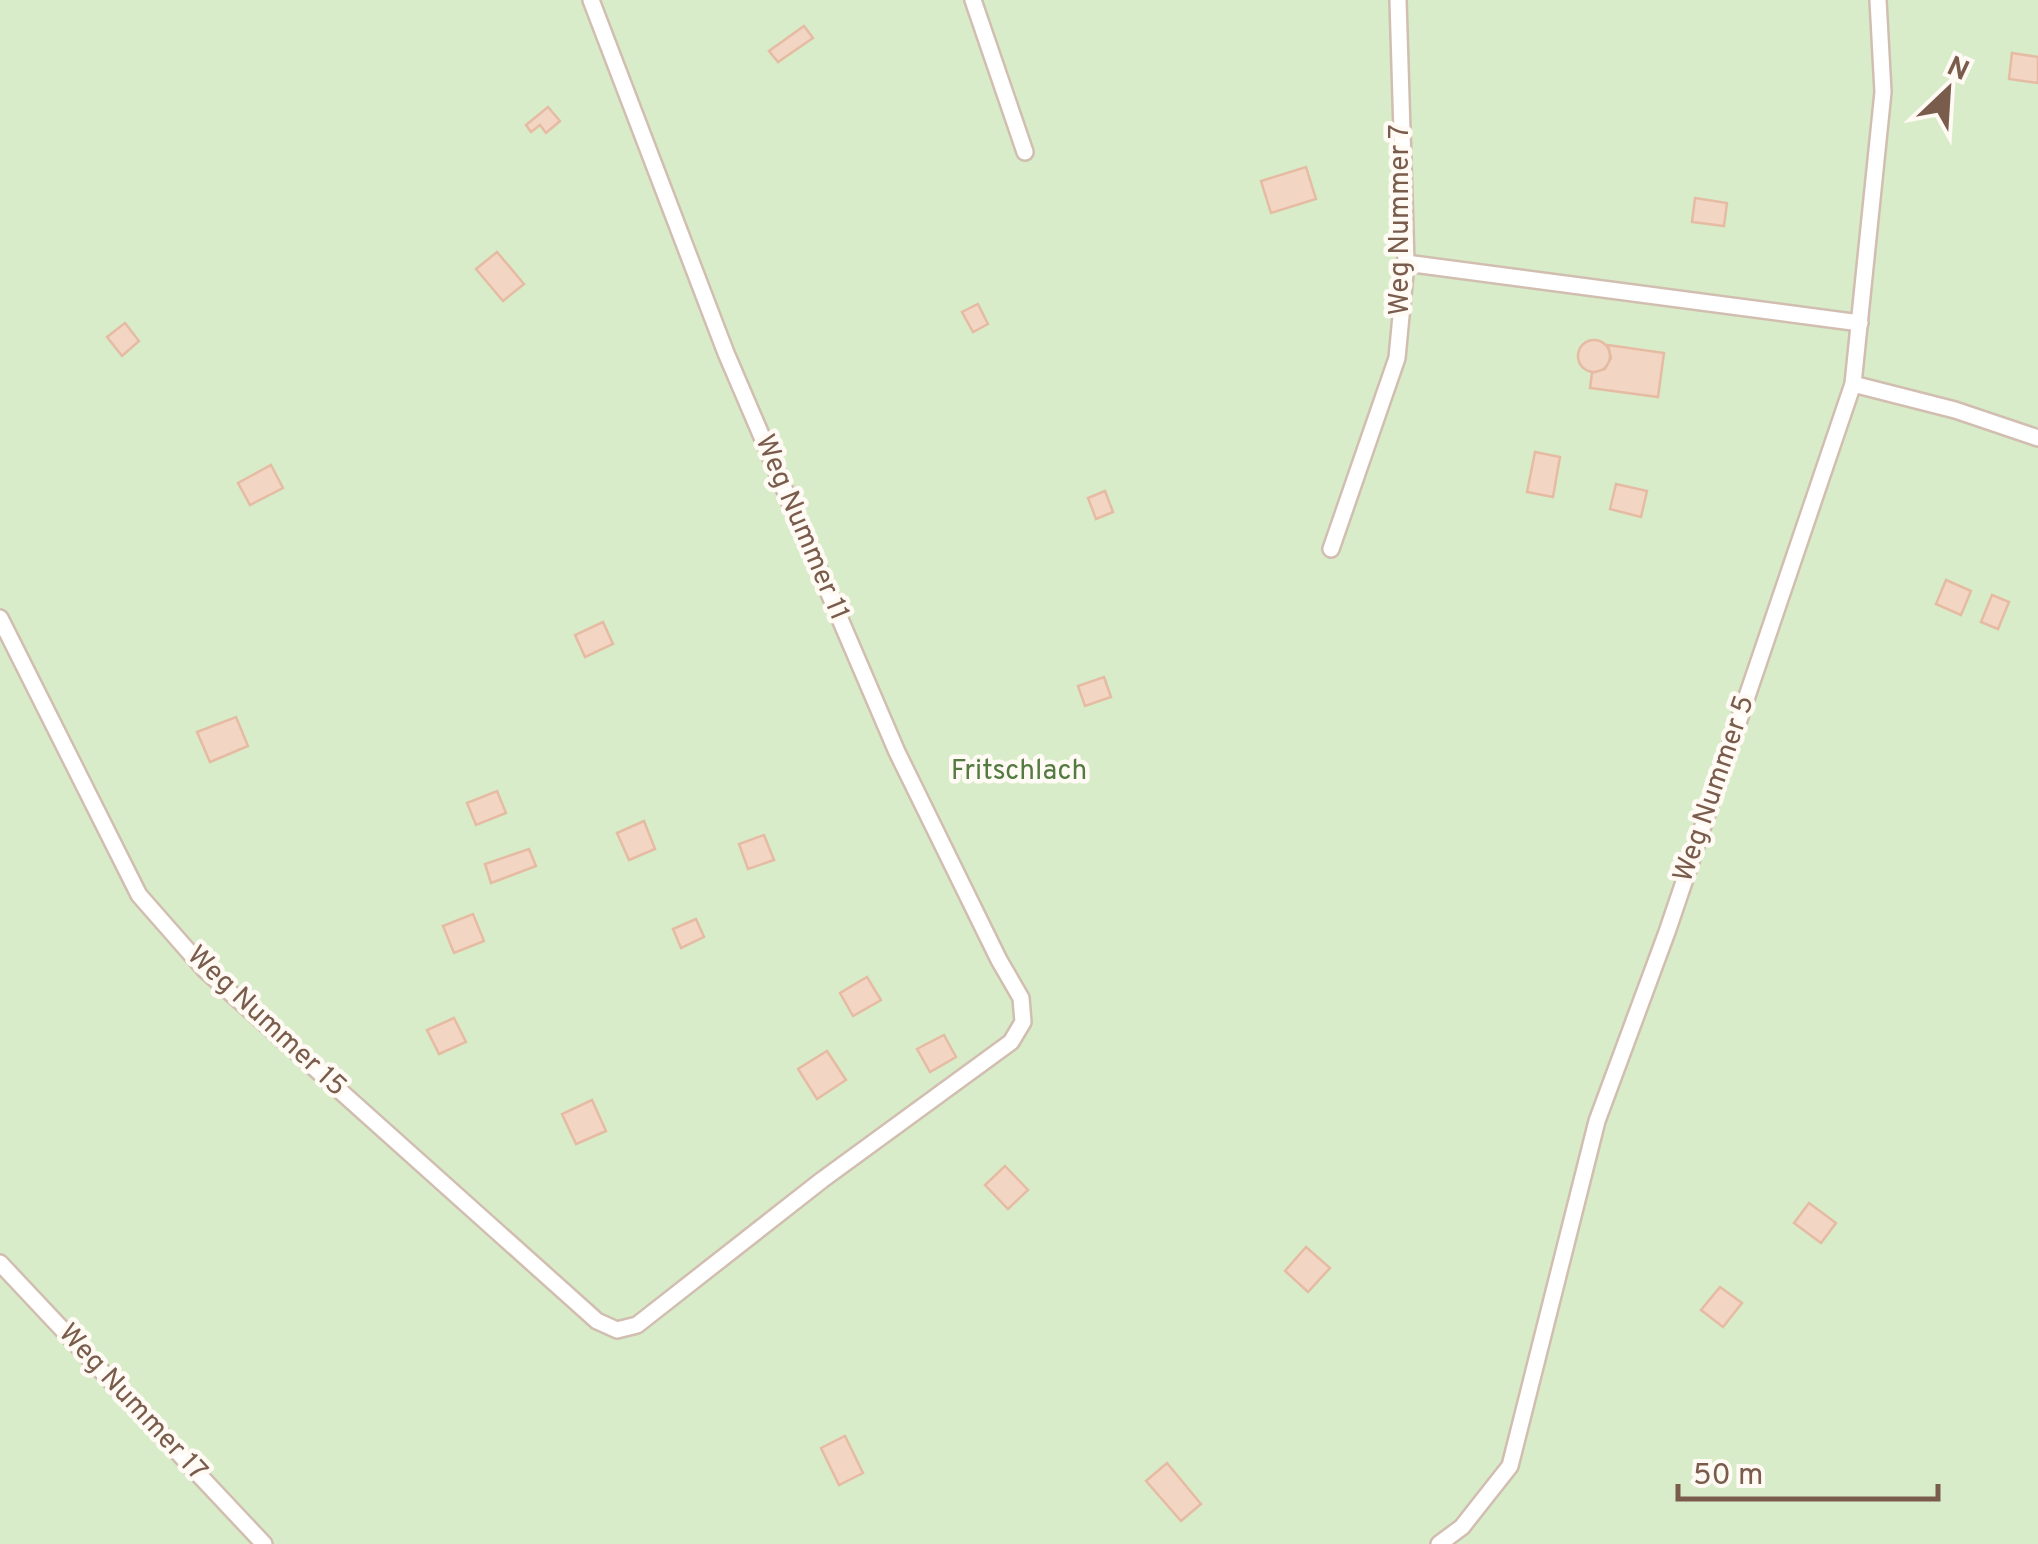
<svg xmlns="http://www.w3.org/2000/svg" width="2038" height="1544" font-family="Overpass,sans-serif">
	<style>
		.green { fill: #d8ecc9 }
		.building { fill: #f3d5c3; stroke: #e6bba3; stroke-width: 2.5 }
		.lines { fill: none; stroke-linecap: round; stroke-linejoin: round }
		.lane-casing { stroke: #d1beb0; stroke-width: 20 }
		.lane { stroke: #fff; stroke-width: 15 }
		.labels { text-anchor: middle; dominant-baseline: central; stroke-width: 9; stroke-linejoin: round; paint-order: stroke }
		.street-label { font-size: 28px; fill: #7a5c4d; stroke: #fffaf3 }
		.park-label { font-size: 28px; fill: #537a41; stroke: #fffaf3 }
	</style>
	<rect width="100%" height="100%" fill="#fdf6ec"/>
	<rect class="green" x="0" y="0" width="2038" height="1544"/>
	<g class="building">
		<polygon points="804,26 813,38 778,62 769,51"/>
		<polygon points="2012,53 2038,57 2038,83 2009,79"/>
		<polygon points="548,107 560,121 546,133 540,125 531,132 526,125"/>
		<polygon points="1306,167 1316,199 1271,213 1261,181"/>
		<polygon points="1695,198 1727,203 1724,226 1692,222"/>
		<polygon points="497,252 524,284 503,301 476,269"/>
		<polygon points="978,304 988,324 973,332 962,312"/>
		<polygon points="125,323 139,341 122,356 107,337"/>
		<circle cx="1594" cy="356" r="16"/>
		<polygon points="1608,345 1664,353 1658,397 1590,388 1592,373 1605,369 1611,358"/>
		<polygon points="1535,452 1560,457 1553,497 1527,492"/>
		<polygon points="271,465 283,488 250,505 238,483"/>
		<polygon points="1616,484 1647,491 1641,517 1610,509"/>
		<polygon points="1105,491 1113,512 1096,519 1088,498"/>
		<polygon points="1946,580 1971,591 1961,615 1936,604"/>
		<polygon points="1992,595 2009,602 1998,629 1981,622"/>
		<polygon points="603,622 613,644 585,657 575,635"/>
		<polygon points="1104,677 1111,697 1085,706 1078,686"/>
		<polygon points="236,717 248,746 210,762 197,732"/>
		<polygon points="497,791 506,813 476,825 467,803"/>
		<polygon points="644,821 655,849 629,860 617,833"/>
		<polygon points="764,835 774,860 748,869 739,844"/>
		<polygon points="529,849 536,866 491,883 485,864"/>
		<polygon points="473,914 484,941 454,953 443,926"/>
		<polygon points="696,919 704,937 681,948 673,929"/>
		<polygon points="867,977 881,1000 853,1016 840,993"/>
		<polygon points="454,1018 466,1042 439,1054 427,1030"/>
		<polygon points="944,1035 956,1057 930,1072 917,1049"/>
		<polygon points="827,1051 846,1080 817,1099 798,1069"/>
		<polygon points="592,1100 606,1131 576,1144 562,1114"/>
		<polygon points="1005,1166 1028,1190 1008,1209 985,1185"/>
		<polygon points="1809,1203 1836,1223 1821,1243 1794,1223"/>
		<polygon points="1306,1247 1330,1268 1308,1292 1285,1271"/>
		<polygon points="1720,1287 1742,1303 1723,1327 1701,1310"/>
		<polygon points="845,1436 863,1473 839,1485 821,1448"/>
		<polygon points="1167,1463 1201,1504 1181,1521 1146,1481"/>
	</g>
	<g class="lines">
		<defs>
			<g id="lane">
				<polyline points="973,0 1025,152"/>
				<polyline points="1406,263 1860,323"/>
				<polyline points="1853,384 1955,410 2038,438"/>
				<polyline points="1331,549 1397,358 1406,263 1398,0"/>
				<polyline points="0,618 139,895 204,969 597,1321 617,1330 637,1325 822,1180 1011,1042 1023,1022 1021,998 999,960 897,752 726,353 591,0"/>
				<polyline points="0,1263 264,1544"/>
				<polyline points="1439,1544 1462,1527 1510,1466 1597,1121 1667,932 1853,384 1883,92 1878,0"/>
			</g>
		</defs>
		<use href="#lane" class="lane-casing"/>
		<use href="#lane" class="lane"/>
	</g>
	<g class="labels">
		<g class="street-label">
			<text transform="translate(1401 220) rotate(-90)">Weg Nummer 7</text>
			<text transform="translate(801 528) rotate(67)">Weg Nummer 11</text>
			<text transform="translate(1715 789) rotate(-71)">Weg Nummer 5</text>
			<text transform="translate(266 1022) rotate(43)">Weg Nummer 15</text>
			<text transform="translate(132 1403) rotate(47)">Weg Nummer 17</text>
		</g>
		<g class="park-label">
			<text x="1019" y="772">Fritschlach</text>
		</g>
	</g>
	<g transform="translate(1948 90) rotate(25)" stroke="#fffaf3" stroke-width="8" paint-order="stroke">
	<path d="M0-8L18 38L0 25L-18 38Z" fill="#7a5c4d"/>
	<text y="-15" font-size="28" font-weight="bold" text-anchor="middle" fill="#7a5c4d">N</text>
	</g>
	<path d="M1678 1484v15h260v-15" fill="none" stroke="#7a5c4d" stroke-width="5"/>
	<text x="1693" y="1484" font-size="30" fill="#7a5c4d" stroke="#fffaf3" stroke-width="8" paint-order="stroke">50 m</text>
</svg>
